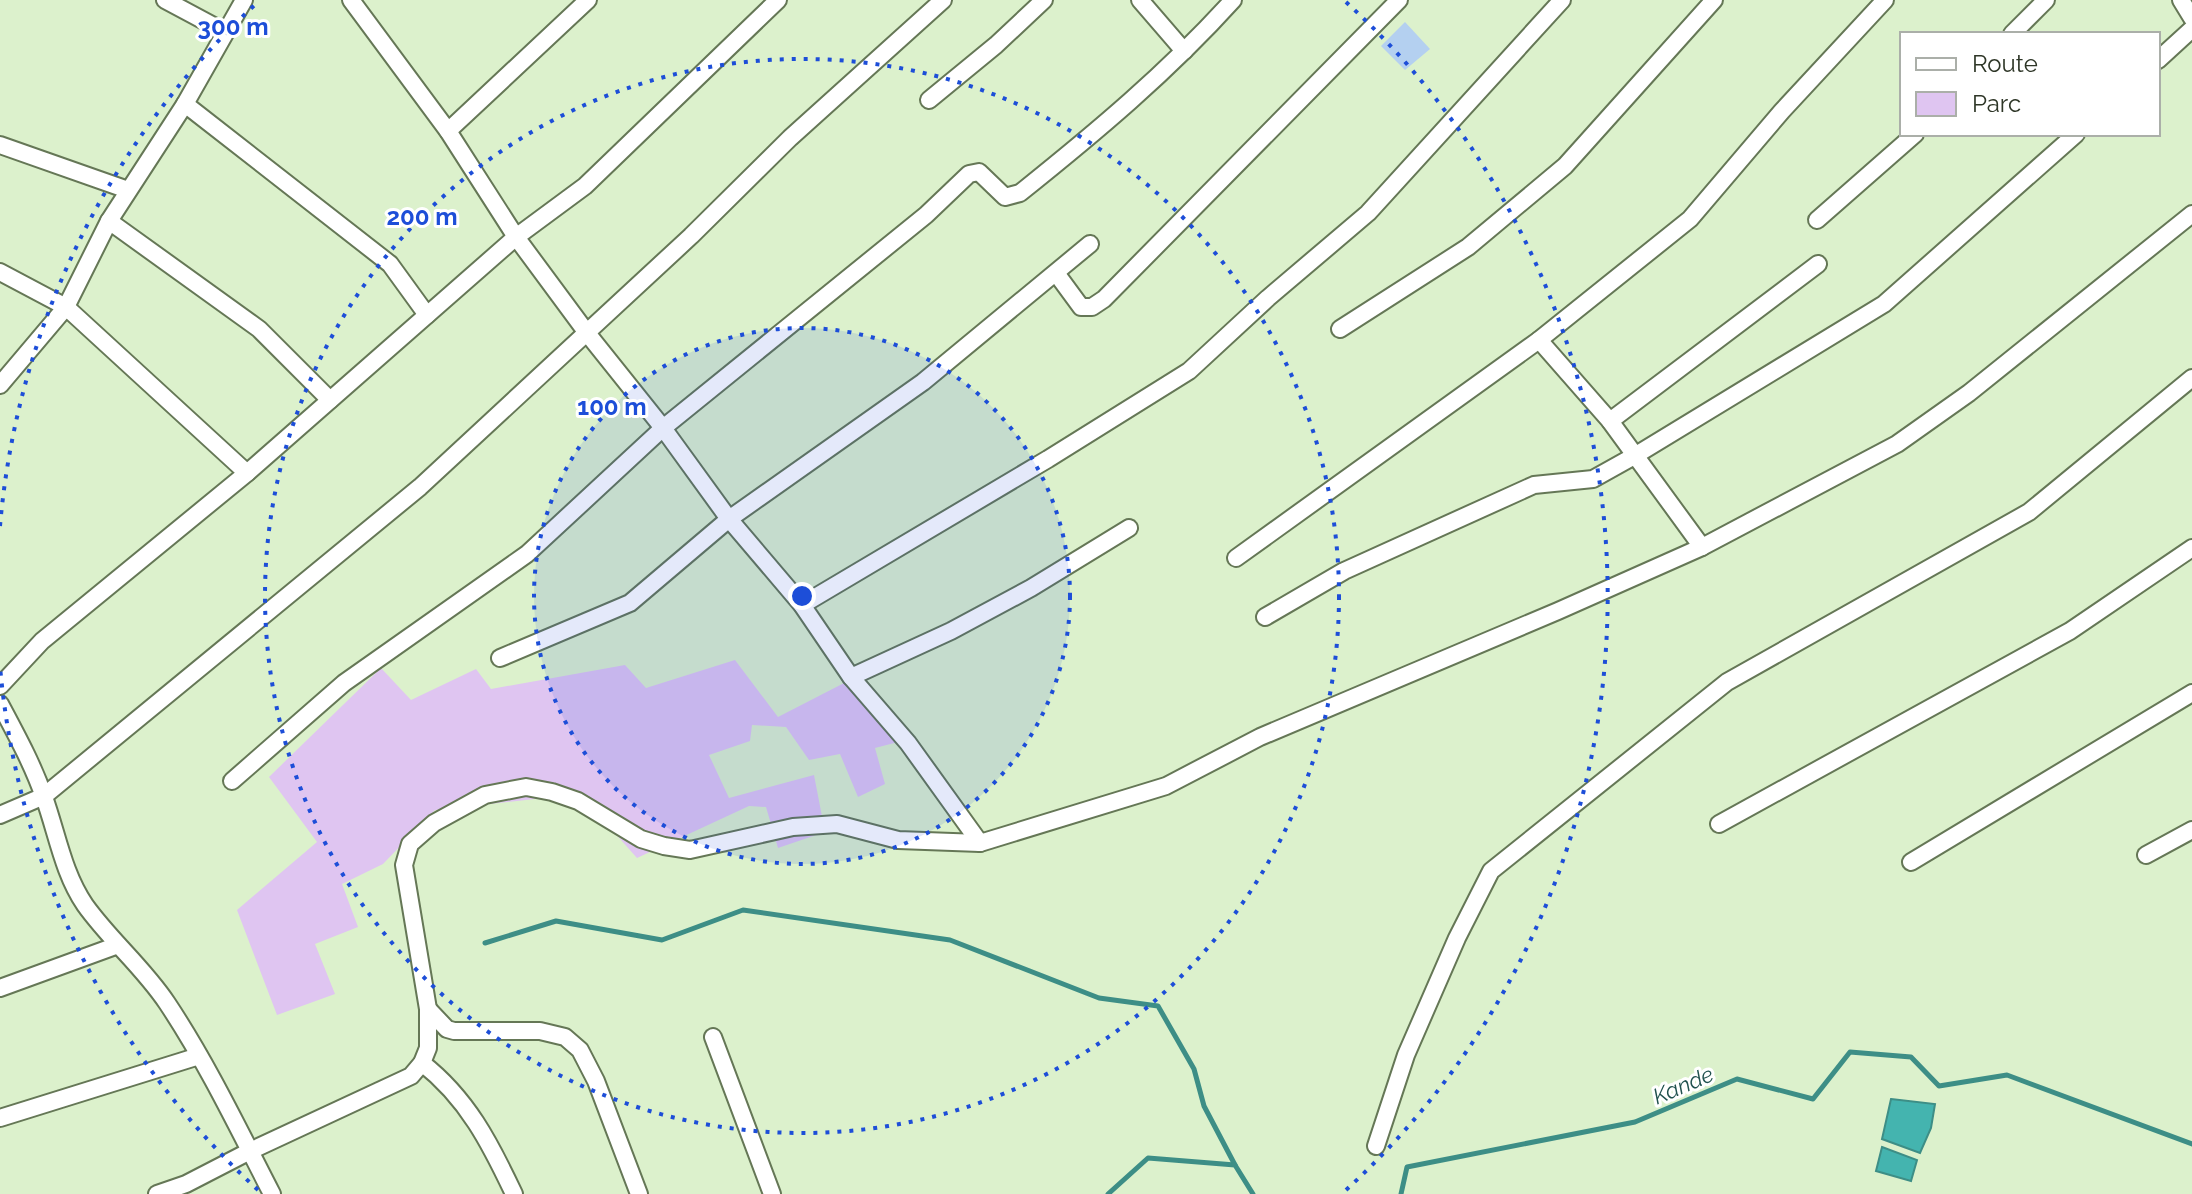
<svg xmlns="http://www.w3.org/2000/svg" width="2192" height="1194" font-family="Raleway,sans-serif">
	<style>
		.green { fill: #dfc5f1 }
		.water { fill: #44b4af; stroke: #3d8e86; stroke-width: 2 }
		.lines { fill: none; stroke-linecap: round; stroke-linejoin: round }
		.stream { stroke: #3d8e86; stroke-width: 5 }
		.building { fill: #b4d0f0 }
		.street-casing { stroke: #657756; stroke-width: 20 }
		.street { stroke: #fff; stroke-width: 16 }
		.ring { fill: none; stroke: #1d4ed8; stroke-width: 4; stroke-dasharray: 4 8 }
		.labels { text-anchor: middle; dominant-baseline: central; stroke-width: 6; stroke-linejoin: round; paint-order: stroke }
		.water-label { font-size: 22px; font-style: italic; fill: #20514e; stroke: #fff }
		.centre { fill: #1d4ed8; stroke: #fff; stroke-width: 4 }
		.ring-label { font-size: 24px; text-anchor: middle; font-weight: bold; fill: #1d4ed8; stroke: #fff; stroke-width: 6; stroke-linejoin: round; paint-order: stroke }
	</style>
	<rect width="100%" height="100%" fill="#dcf1cc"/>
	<polygon class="green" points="735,660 778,717 848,681 902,741 875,748 885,784 858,797 840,754 809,760 786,727 752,725 750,741 709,755 729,798 814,775 825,832 778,848 766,807 749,806 637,858 580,794 435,810 383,864 342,884 358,927 315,944 335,994 277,1015 237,910 317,842 269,777 381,668 411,700 476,669 491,689 625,665 646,688"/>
	<g class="water">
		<polygon points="1891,1099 1935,1104 1931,1128 1920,1153 1882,1139"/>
		<polygon points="1882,1147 1917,1160 1911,1181 1876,1171"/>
	</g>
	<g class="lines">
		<g class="stream">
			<polyline points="485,943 556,921 662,940 743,910 950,940 1099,998 1158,1006 1194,1069 1204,1106 1235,1165"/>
			<polyline points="1108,1194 1148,1158 1235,1165 1253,1194"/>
			<polyline points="1401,1194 1407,1167 1635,1122 1737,1079 1813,1099 1850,1052 1911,1057 1939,1086 2007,1075 2192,1144"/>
		</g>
	</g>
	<polygon class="building" points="1405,22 1430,49 1405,70 1381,46"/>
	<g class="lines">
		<defs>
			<g id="street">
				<polyline points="165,0 225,32"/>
				<polyline points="351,0 448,131 516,237 587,333 663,428 729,519 802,605 851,677 908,743 980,843"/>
				<polyline points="1140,0 1184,51"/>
				<polyline points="2181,0 2192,18"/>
				<polyline points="2012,34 2046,0"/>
				<polyline points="2158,60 2192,29"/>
				<polyline points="929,100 996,45 1044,0"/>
				<polyline points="185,104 390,264 427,315"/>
				<polyline points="448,131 588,0"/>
				<polyline points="0,145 128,190"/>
				<polyline points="1817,220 1915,134"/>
				<polyline points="109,221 259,329 330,400"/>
				<polyline points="0,272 66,307 247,473"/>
				<polyline points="1056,273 1081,307 1092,307 1104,299 1399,0"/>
				<polyline points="1340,329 1468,247 1565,166 1714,0"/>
				<polyline points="1539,340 1610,421 1702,547"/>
				<polyline points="0,385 66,307 109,221 185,104 244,0"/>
				<polyline points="1610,421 1818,264"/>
				<polyline points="1236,558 1539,340 1690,219 1782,111 1885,0"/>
				<polyline points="802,605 1048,459 1189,371 1268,298 1368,213 1562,0"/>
				<polyline points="1265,617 1344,571 1534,485 1593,479 1636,455 1884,304 2076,134"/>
				<polyline points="500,658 630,603 729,519 923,382 1090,244"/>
				<polyline points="851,677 951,631 1031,588 1129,528"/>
				<polyline points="0,686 42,641 247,473 516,237 585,186 778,0"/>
				<path d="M0,704C16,734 33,765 44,797C57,833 63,873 85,905C110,940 143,967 167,1003C207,1063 239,1130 272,1194"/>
				<path d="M232,781L344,683L527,554L663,428L926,215L969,174L979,172L1005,197L1020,193C1095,133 1168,72 1233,0"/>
				<polyline points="0,815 44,796 420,487 691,236 790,138 943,0"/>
				<polyline points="1719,824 2070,631 2192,548"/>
				<polyline points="2146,855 2192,830"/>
				<polyline points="1911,862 2192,693"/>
				<polyline points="0,988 118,945"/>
				<polyline points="428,1009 447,1029 454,1031 540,1031 565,1037 580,1050 596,1081 639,1194"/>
				<polyline points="713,1037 772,1194"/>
				<path d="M422,1063C467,1098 490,1143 514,1194"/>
				<polyline points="0,1118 199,1056"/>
				<polyline points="1376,1146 1406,1055 1457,938 1491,871 1727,682 2029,512 2192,378"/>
				<polyline points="157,1194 186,1184 250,1151 411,1076 422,1063 428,1048 428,1009 404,865 410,844 434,823 485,795 526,787 552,792 578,801 641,839 664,846 690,850 793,827 837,824 898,840 980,843 1166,786 1260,737 1558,611 1702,547 1897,444 1969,393 2192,214"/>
			</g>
		</defs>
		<use href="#street" class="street-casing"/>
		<use href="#street" class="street"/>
	</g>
	<circle cx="802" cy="596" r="268" fill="#1d4ed8" fill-opacity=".12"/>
	<g class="ring">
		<circle cx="802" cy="596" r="268"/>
		<circle cx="802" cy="596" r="537"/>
		<path d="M258 1190A805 805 0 0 1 0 666M0 526A805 805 0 0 1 258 2M1346 2A805 805 0 0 1 1346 1190"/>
	</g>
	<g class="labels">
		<g class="water-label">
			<text transform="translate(1683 1085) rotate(-23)">Kande</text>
		</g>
	</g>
	<circle cx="802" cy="596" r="12" class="centre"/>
	<g class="ring-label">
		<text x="233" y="35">300 m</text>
		<text x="422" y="225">200 m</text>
		<text x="612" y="415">100 m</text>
	</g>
	<rect x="1900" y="32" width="260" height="104" fill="#ffffff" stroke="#abafa9" stroke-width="2"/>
	<rect x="1916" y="58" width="40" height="12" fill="#ffffff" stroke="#abafa9" stroke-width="2"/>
	<text x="1972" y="72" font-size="24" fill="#2e3627">Route</text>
	<rect x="1916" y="92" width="40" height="24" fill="#dfc5f1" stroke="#abafa9" stroke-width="2"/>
	<text x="1972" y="112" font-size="24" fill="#2e3627">Parc</text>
</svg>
